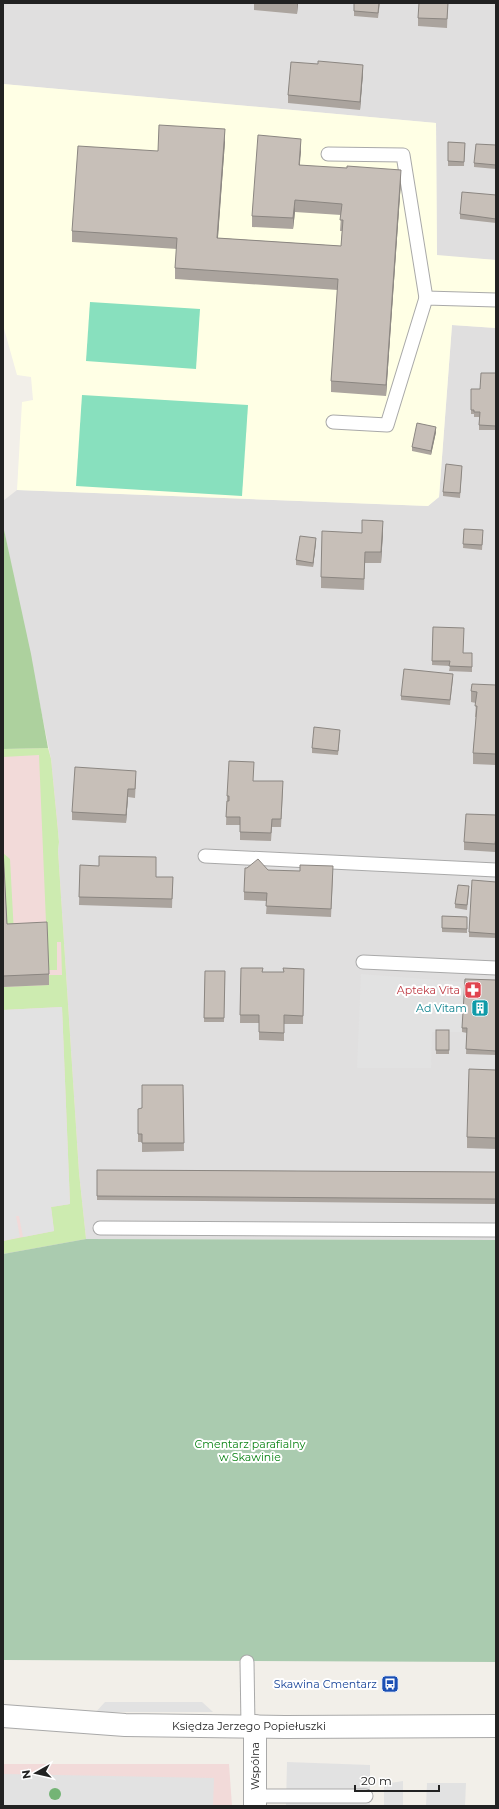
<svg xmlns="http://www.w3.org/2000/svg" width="499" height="1809" font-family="Montserrat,sans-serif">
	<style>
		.residential { fill: #e0dfdf }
		.commercial { fill: #f2dad9 }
		.education { fill: #ffffe5 }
		.grass { fill: #cdebb0 }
		.forest { fill: #add19e }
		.cemetery { fill: #aacbaf }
		.pitch { fill: #88e0be }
		.parking { fill: #e2e2e2 }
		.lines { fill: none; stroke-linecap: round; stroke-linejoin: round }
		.service-casing { stroke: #a9a9a9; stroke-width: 15 }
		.minor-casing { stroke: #a9a9a9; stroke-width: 24 }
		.tertiary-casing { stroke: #a9a9a9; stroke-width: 24 }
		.service { stroke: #fff; stroke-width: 13 }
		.minor { stroke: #fff; stroke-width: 22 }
		.tertiary { stroke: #fff; stroke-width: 22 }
		.tree { fill: #74b475 }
		.wall { fill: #aba49e }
		.shaded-wall { fill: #8b8681 }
		.building { fill: #c7bfb8; stroke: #8b8681 }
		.labels { text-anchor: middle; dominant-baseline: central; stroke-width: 4; stroke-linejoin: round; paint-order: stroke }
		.health-label { font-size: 11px; fill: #be3a42; stroke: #fff; text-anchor: end }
		.culture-label { font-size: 11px; fill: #0d838f; stroke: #fff; text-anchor: end }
		.park-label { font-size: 11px; fill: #0c8416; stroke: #fff }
		.transit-label { font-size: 11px; fill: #164399; stroke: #fff; text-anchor: end }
		.street-label { font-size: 11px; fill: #222; stroke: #fff }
	</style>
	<rect width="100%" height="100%" fill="#f2efe9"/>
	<g class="residential">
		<polygon points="3,3 496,3 496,260 437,256 436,123 3,84"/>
		<polygon points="452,325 496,328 496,1240 86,1239 79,1173 58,851 59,842 51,759 3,525 3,501 17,490 428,506 439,497"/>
	</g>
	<g class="commercial">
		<polygon points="48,748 51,759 58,829 58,851 79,1173 86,1239 3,1254 3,749"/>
		<polygon points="3,1764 229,1764 232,1806 3,1806"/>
	</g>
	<polygon class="education" points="3,84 436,123 437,255 496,260 496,328 452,325 439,497 428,506 17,490 22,402 33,400 31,377 17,375 3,325"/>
	<g class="grass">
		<polygon points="48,748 51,759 59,842 58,851 79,1173 86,1239 3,1254 3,1241 54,1231 51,1207 70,1204 62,1007 3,1010 3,987 49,985 49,975 62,975 61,942 57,942 57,970 48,970 39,755 3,757 3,749"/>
		<polygon points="3,853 10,859 14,934 7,935"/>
	</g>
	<polygon class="forest" points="3,525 31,654 48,748 3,749"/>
	<polygon class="cemetery" points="86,1239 496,1240 496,1662 3,1660 3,1254"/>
	<g class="pitch">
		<polygon points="90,302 200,309 196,369 86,361"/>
		<polygon points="82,395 248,405 242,496 76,486"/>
	</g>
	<g class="parking">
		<polygon points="361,974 463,982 461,1032 432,1032 431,1068 357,1068"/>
		<polygon points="62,1007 70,1204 51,1207 54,1231 23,1237 19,1216 16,1216 20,1237 3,1241 3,1010"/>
		<polygon points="105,1702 202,1702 213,1712 96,1712"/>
		<polygon points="287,1762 370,1765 370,1806 286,1806"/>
		<polygon points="3,1774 214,1778 213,1806 3,1806"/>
		<polygon points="403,1781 403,1806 384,1806 384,1784"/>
		<polygon points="427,1783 466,1783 465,1806 426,1806"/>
	</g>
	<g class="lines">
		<defs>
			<g id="service">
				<polyline points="328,154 403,155 426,298"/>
				<polyline points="333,422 387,425 426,298 496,300"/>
				<polyline points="205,856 496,870"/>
				<polyline points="363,962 496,968"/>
				<polyline points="100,1228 496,1230"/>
				<polyline points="247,1662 248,1726"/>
				<polyline points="255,1796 366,1796"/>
			</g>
			<polyline id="minor" points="255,1726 255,1806"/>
			<polyline id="tertiary" points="3,1716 125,1725 285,1727 496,1726"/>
		</defs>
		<use href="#service" class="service-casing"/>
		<use href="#minor" class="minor-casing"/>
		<use href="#tertiary" class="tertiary-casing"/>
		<use href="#service" class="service"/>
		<use href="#minor" class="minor"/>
		<use href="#tertiary" class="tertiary"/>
	</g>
	<circle class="tree" cx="55" cy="1794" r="6"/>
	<g class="wall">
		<polygon points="254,3 298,3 297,14 254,10"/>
		<polygon points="354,3 380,3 378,18 354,16"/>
		<polygon points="448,3 447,28 418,26 418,18"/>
		<polygon points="318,64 363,73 360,110 288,103 288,95"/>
		<polygon points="225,141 218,238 341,246 342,231 340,231 341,215 295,212 293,229 252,227 252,216 301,150 299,165 401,181 386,396 331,392 331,381 338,290 175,279 175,268 177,249 72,242 72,231 158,151"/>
		<polygon points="448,142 465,143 464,166 448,166"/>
		<polygon points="496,145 496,169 474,167 474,163"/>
		<polygon points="496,195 496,223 460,219 460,214"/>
		<polygon points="496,373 496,430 479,430 479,417 474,417 474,414 471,414 471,389 480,389"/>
		<polygon points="436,432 431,455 412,451 412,447"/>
		<polygon points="462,470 460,498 443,496 443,492"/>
		<polygon points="464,529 483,534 482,550 463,548"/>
		<polygon points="383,532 381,563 365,563 364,590 321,588 321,577 362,533"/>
		<polygon points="316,542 313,567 296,565 296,560"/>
		<polygon points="433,627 463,653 472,653 472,672 449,671 450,666 432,665"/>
		<polygon points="453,678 450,705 401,700 401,696"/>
		<polygon points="496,685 496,765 473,764 473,753 476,717 475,717 476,703 471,702 471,691"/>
		<polygon points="340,734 338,755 312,753 312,748"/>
		<polygon points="136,779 135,798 128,797 126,823 72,820 72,812"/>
		<polygon points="254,781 283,789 281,827 272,827 271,841 240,840 240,825 226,825 227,796"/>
		<polygon points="496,815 495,852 464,850 464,842"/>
		<polygon points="3,848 7,924 49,974 49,985 3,987"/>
		<polygon points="80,865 156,877 173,877 172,908 79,905"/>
		<polygon points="268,870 333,875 331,917 266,914 267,901 244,900 244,892"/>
		<polygon points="496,882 496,938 469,937 469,932"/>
		<polygon points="469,891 467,910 455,908 455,904"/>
		<polygon points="442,916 467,917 467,933 442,932"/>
		<polygon points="241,968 263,972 284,972 304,969 303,1024 284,1024 284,1041 259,1040 259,1023 240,1023"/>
		<polygon points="205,971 225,971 224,1022 204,1022"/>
		<polygon points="496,980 496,1055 466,1054 467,1033 462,1032 462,1028"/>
		<rect x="436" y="1030" width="13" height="24"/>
		<polygon points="496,1070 496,1149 467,1148 467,1137"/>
		<polygon points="183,1085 184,1151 142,1152 142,1142 138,1142 138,1117 142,1108"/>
		<polygon points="97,1170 496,1172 496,1204 97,1200"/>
	</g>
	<g class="shaded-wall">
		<polygon points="297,3 298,3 297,14"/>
		<polygon points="363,65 363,73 360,110 360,102"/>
		<polygon points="225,129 225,141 217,249 217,238"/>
		<polygon points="301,139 301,150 299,176 299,165"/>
		<polygon points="401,170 401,181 386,396 386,385"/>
		<polygon points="295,200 295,212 293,229 293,218"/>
		<polygon points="436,427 436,432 431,455 431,451"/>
		<polygon points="383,521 383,532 381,563 381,552"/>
		<polygon points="316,538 316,542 313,567 313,563"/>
		<polygon points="128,789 128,797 126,823 126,815"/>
	</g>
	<g class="building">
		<polygon points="354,3 379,3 378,13 354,11"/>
		<polygon points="419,3 448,3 447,19 418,18"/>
		<polygon points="318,61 363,65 360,102 288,95 291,62 318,64"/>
		<polygon points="159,125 225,129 217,238 341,246 343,220 340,220 342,204 295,200 293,218 252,216 258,135 301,139 299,165 347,168 347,166 401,170 386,385 331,381 338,279 175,268 177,238 72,231 78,146 158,151"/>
		<polygon points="448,142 465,143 464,162 448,161"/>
		<polygon points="476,144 496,145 496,165 474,163"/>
		<polygon points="462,192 496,195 496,219 460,214"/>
		<polygon points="481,373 496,373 496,426 479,425 480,412 474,412 474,410 471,410 471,389 480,389"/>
		<polygon points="417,423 436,427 431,451 412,447"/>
		<polygon points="446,464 462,466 460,493 443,492"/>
		<polygon points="362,520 383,521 381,552 365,552 364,579 321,577 322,531 362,533"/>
		<polygon points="464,529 483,530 482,545 463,544"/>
		<polygon points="300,536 316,538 313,563 296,560"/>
		<polygon points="433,627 464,628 463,653 472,653 472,667 449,666 450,661 432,661"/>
		<polygon points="404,669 453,674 450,700 401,696"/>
		<polygon points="472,684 496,685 496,754 473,753 477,706 475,706 477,692 471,691"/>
		<polygon points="314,727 340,730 338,751 312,748"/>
		<polygon points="229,761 254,762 253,781 283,781 281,819 272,819 271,833 240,832 240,817 226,817 227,801 229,801 229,796 227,796"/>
		<polygon points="75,767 136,771 135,789 128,789 126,815 72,812"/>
		<polygon points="466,814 496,815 496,837 495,844 464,842"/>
		<polygon points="3,848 7,924 47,922 49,974 3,976"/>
		<polygon points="99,856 156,857 156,877 173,877 172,899 79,897 80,865 99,866"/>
		<polygon points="258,859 268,870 300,871 300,865 333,866 331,909 266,906 267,893 244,892 245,868 247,868"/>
		<polygon points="472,880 496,882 496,934 469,932"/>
		<polygon points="458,885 469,886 467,905 455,904"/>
		<polygon points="442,916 467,917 467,929 442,928"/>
		<polygon points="241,968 263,968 262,972 284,972 283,968 304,969 303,1016 284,1015 284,1033 259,1032 259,1015 240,1015"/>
		<polygon points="205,971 225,971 224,1018 204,1018"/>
		<polygon points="465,979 496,980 496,1051 466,1049 467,1028 462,1028"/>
		<rect x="436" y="1030" width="13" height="20"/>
		<polygon points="469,1069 496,1070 496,1138 467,1137"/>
		<polygon points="142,1085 183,1085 184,1143 142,1143 142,1134 138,1134 138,1109 142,1108"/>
		<polygon points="97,1170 496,1172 496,1199 97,1196"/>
	</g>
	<defs>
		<symbol id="pharmacy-square" viewBox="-11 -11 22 22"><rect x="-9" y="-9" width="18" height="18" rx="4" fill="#e0444e" stroke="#fff"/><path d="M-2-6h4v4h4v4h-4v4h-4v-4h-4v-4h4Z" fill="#fff"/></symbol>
		<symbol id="building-square" viewBox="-11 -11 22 22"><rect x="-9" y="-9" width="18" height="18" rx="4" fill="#0f9aa8" stroke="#fff"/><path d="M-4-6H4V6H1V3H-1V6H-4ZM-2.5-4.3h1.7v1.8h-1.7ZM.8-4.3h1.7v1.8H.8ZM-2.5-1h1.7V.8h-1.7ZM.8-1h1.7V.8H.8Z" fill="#fff"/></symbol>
		<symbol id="bus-square" viewBox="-11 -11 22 22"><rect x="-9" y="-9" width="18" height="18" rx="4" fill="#1a4fb4" stroke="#fff"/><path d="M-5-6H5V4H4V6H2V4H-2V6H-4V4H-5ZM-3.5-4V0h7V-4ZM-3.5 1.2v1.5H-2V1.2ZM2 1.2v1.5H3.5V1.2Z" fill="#fff"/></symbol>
	</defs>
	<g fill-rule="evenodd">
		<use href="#pharmacy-square" x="463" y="980" width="20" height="20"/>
		<use href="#building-square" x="470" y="998" width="20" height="20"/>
		<use href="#bus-square" x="380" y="1674" width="20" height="20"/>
	</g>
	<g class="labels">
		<g class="health-label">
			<text x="460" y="990">Apteka Vita</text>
		</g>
		<g class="culture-label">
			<text x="467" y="1008">Ad Vitam</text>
		</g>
		<g class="park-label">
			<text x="250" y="1444">Cmentarz parafialny<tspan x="250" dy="13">w Skawinie</tspan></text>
		</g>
		<g class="transit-label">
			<text x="377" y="1684">Skawina Cmentarz</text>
		</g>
		<g class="street-label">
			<text x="249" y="1726">Księdza Jerzego Popiełuszki</text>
			<text transform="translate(255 1766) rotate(-90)">Wspólna</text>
		</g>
	</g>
	<rect width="499" height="1809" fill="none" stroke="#222222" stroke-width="8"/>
	<g transform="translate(36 1773) rotate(262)" stroke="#ffffff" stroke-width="3" paint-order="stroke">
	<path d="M0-3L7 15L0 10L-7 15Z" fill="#222222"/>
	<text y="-6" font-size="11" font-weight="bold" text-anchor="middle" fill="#222222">N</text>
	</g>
	<path d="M355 1785v6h84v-6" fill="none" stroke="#222222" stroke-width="2"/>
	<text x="361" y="1785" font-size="12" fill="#222222" stroke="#ffffff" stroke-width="3" paint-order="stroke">20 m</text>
</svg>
